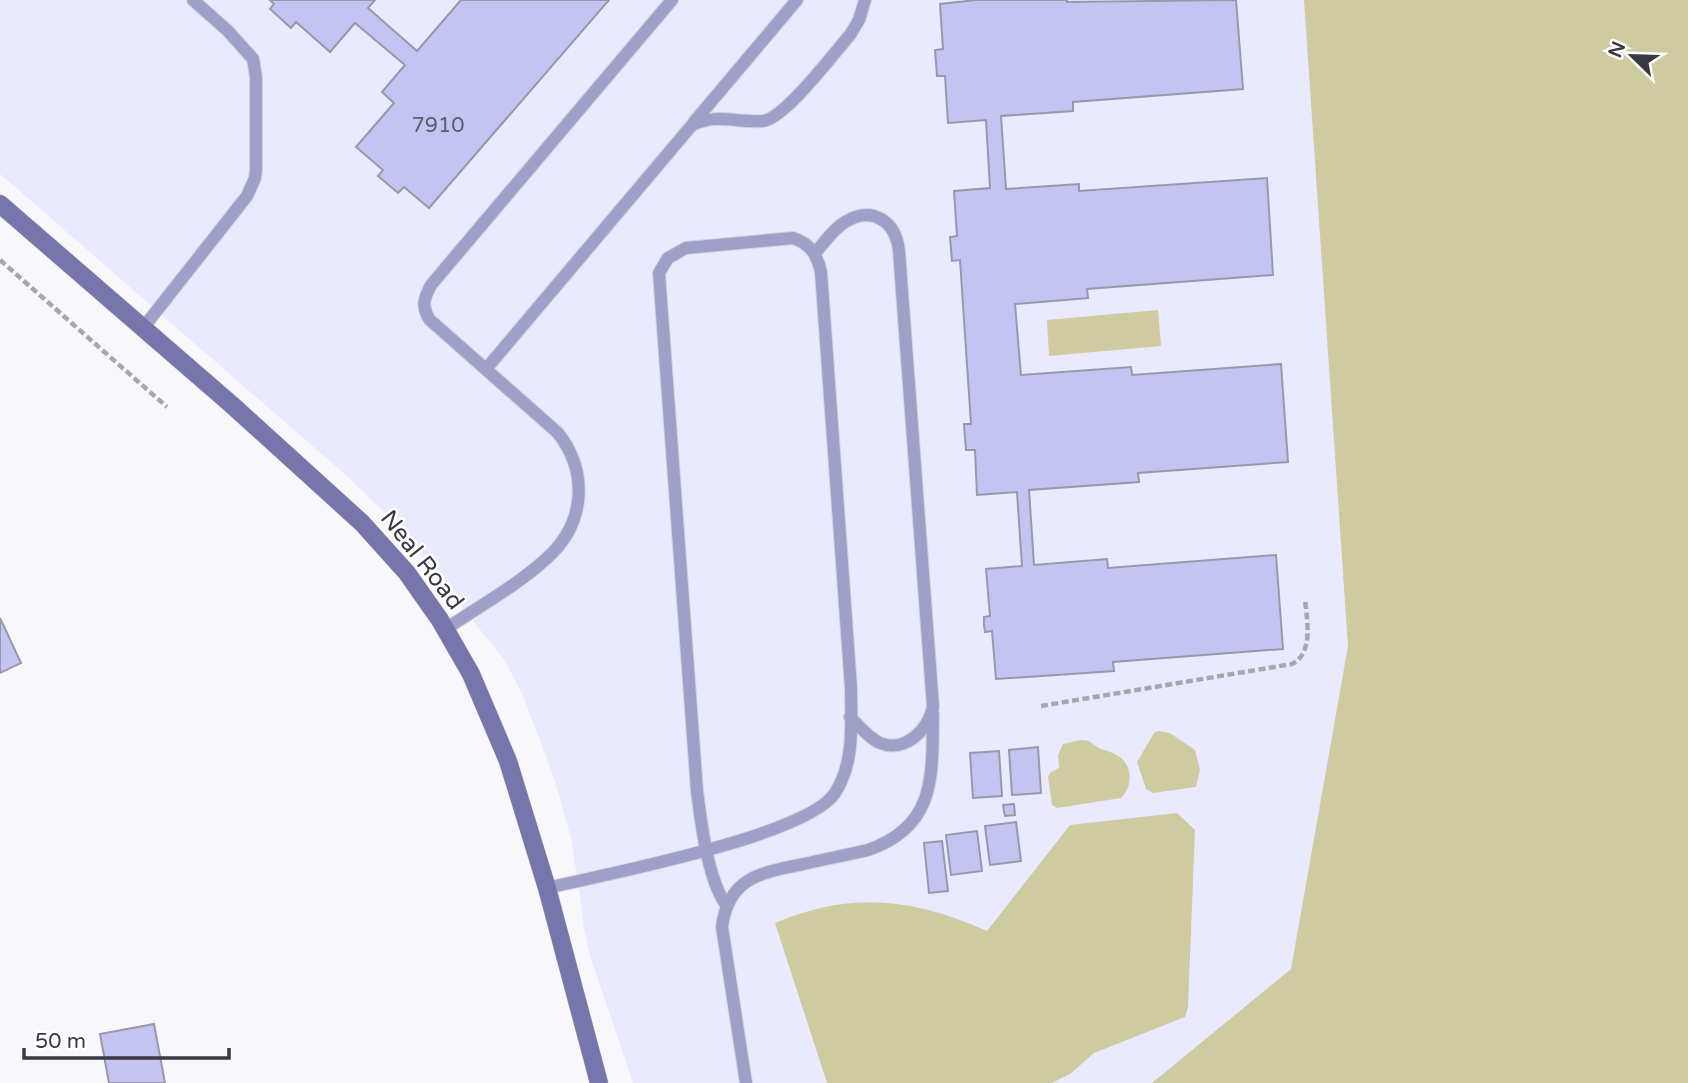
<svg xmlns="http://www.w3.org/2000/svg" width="1688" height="1083" font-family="'Varela Round',sans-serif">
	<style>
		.built { fill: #e9eaff }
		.green { fill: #cfcba1 }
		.building { fill: #c3c4f2; stroke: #9798a9; stroke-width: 2 }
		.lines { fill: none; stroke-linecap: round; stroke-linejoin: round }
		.lane-casing { stroke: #d2d2d7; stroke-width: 14 }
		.secondary-casing { stroke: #d2d2d7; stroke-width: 19 }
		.path { stroke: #a6a7ac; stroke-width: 4.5; stroke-dasharray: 7 3.5; stroke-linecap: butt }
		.lane { stroke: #9fa0c7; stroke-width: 12 }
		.secondary { stroke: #7675ac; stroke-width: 18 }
		.labels { text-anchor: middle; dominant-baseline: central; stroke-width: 5; stroke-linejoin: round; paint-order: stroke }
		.number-label { font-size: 21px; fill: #5c5c6d }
		.street-label { font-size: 24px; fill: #393a41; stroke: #fff }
	</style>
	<rect width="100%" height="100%" fill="#f8f8fc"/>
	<polygon class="built" points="0,0 1688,0 1688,717 1193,1083 633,1083 590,956 583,924 582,910 571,838 554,778 523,696 505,661 397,525 349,478 0,174"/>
	<g class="green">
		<polygon points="1304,0 1688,0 1688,1083 1152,1083 1291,969 1348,646"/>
		<polygon points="1158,310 1161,346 1049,356 1047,320"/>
		<polygon points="1158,731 1170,733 1195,750 1200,770 1196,787 1153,793 1146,789 1137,762 1154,733"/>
		<path d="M1081,740C1091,740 1093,745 1101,749C1108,751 1115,753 1121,758C1133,768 1132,788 1121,798L1057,808L1052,805L1048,777L1050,773L1059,768L1058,755L1063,744Z"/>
		<path d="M1177,813L1195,830L1188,1007L1185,1017L1094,1053L1070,1074L1052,1083H827L775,923C851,891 913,898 987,931L1070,825Z"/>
	</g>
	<g class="building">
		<polygon points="270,0 375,0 368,8 417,51 461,0 609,0 429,208 404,187 398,193 378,176 383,170 356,147 394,103 382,92 405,65 355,23 330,52 296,22 291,28 270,9 274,4"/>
		<polygon points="976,0 1067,0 1067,2 1236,0 1243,89 1073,102 1073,111 1001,116 1006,189 1079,184 1079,191 1267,178 1273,275 1087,289 1088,298 1015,304 1021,375 1131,367 1132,375 1281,364 1288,462 1138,473 1139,482 1029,490 1034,565 1107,559 1108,568 1276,555 1283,649 1113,662 1114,671 996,679 992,631 985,632 984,625 984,617 990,616 986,569 1022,566 1017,492 977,495 975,450 966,450 964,424 971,424 960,260 952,261 950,237 957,236 954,191 990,188 986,120 948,123 945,76 937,76 935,50 943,49 940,4"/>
		<polygon points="0,618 21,663 0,673"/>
		<polygon points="1038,747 1041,793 1012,795 1009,750"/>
		<polygon points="999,751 1002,796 973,798 970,753"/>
		<polygon points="1014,804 1015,815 1005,816 1003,805"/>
		<polygon points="1016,822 1021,861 990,865 985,826"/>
		<polygon points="977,831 982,871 951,875 946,835"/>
		<polygon points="942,841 948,891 929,893 924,843"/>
		<polygon points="154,1024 165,1083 109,1083 100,1034"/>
	</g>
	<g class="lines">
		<defs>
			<g id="lane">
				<polyline points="694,122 797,0"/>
				<path d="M815,253C825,242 833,229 845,222C873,205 896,222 899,251L933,707C928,730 905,753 880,743C869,738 859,726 850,717"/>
				<polyline points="143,328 247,196 255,178 256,170 256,77 253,59 228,31 193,0"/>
				<path d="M486,369L692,125C718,113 735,123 762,121C783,121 834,53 850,35L859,20L865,0"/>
				<path d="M446,629C478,607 518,585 547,558C585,524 589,473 558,433L430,320C421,307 424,298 431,285L672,0"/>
				<path d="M547,888C603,875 807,836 835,793C855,762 851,723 851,688L821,272C817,255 811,244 793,238L686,248L668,258L659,273L697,791C701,822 708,882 727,906"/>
				<path d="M746,1083L722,927C728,877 763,872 804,864C825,859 847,855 868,850C937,826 932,775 933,714"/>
			</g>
			<polyline id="secondary" points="0,204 232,405 362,523 407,573 440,620 471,674 508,761 547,888 599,1083"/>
		</defs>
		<use href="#lane" class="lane-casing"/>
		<use href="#secondary" class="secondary-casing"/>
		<g class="path">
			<polyline points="0,260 167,407"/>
			<path d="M1041,706L1292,664C1314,653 1307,619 1305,600"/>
		</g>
		<use href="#lane" class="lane"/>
		<use href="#secondary" class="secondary"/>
	</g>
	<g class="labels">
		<g class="number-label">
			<text x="438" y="125">7910</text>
		</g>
		<g class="street-label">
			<text transform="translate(422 560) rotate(52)">Neal Road</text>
		</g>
	</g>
	<g transform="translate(1632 56) rotate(293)" stroke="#ffffff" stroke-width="5" paint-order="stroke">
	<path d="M0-5L12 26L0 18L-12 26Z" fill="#393a41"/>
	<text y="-10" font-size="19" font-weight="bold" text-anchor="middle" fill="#393a41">N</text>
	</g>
	<path d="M24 1048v10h205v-10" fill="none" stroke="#393a41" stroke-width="3.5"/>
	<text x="35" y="1048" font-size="21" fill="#393a41" stroke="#ffffff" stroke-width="5" paint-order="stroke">50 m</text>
</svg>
